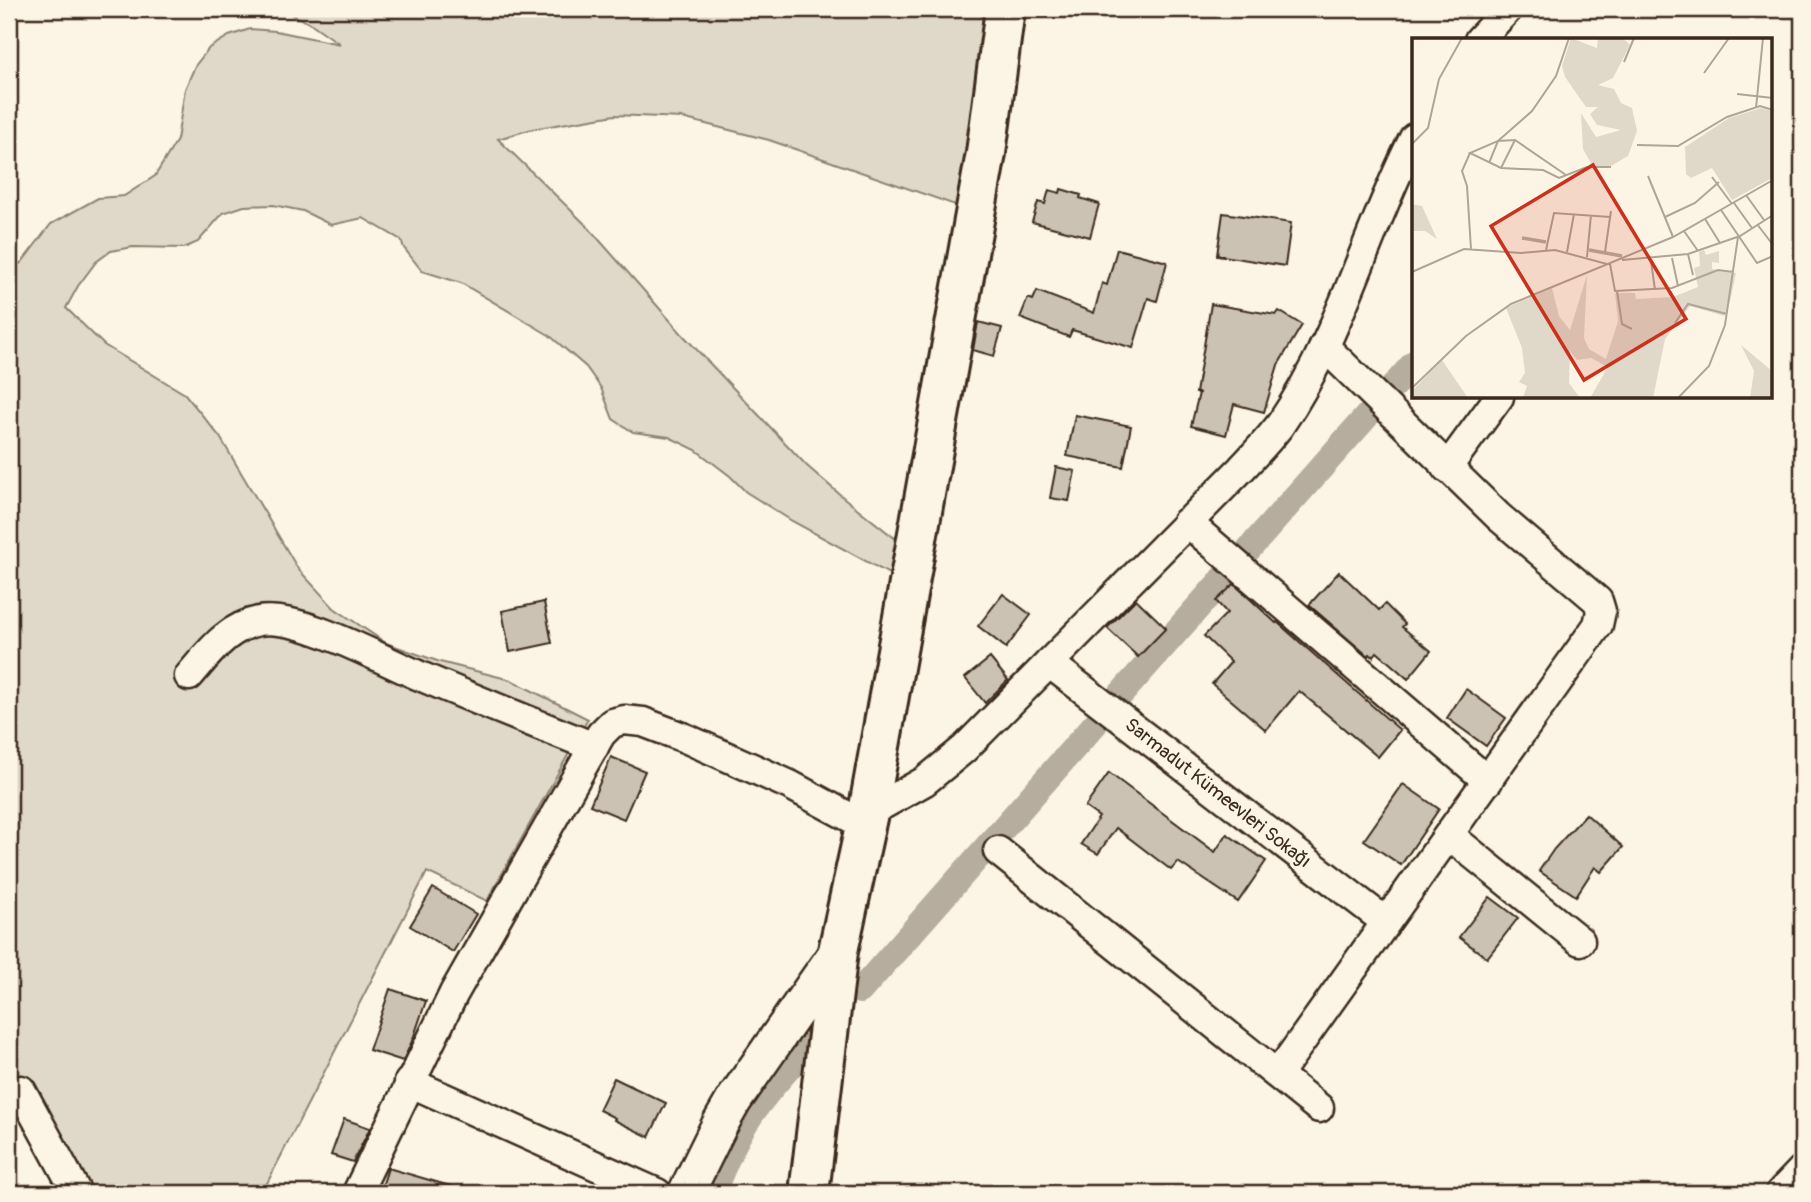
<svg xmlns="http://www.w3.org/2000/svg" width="1811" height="1202" font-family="Pangolin,sans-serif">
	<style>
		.green { fill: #e0d8c8; stroke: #8e8173; stroke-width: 2 }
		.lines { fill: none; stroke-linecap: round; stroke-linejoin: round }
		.canal { stroke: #b7ad9e; stroke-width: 26 }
		.building { fill: #ccc2b3; stroke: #3b2a1e; stroke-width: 2 }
		.minor-casing { stroke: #3b2a1e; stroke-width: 33 }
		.tertiary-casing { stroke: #3b2a1e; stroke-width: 40 }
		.secondary-casing { stroke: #3b2a1e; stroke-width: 44 }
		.minor { stroke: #fcf5e5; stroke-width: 28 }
		.tertiary { stroke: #fcf5e5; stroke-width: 35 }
		.secondary { stroke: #fcf5e5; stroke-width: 38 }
		.labels { text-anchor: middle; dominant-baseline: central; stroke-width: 6; stroke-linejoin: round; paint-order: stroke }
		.street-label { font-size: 19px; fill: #3b2a1e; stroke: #fcf5e5 }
		.inset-river { fill: none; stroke: #b7ad9e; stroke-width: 3.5 }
		.inset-road { fill: none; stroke: #afa495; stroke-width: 2 }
		.view { fill: #c8321e; fill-opacity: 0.15; stroke: #c8321e; stroke-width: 3.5 }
		.inset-edge { fill: none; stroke: #3b2a1e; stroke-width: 3.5 }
	</style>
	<rect width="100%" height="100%" fill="#fcf5e5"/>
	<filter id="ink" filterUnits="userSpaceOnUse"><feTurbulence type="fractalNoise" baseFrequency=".0143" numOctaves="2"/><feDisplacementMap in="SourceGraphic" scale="14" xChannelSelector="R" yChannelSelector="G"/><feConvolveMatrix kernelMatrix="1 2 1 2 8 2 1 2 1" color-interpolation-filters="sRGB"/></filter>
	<g filter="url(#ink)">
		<polygon class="green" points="281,9 988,9 958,206 769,140 682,118 615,115 532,129 498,139 587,226 682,334 807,466 844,498 897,540 891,575 792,521 746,492 730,476 696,450 669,437 633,432 613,419 601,388 586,367 549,335 461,283 422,271 404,248 401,240 363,218 331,225 303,211 273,205 244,206 223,213 198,242 184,248 133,247 111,251 96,262 78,286 66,308 104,345 185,394 220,437 298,569 334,608 386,643 440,662 511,680 588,719 487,901 427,872 262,1193 60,1193 24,1127 9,1090 9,271 22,262 51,224 98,198 124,196 155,176 177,140 185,89 195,66 209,48 229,36 250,29 276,31 340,44 313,25"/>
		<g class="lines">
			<g class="canal">
				<polyline points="1393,387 1414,363"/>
				<polyline points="1249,549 1366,417"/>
				<polyline points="1121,694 1223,579"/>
				<polyline points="860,991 1095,724"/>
				<path d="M712,1193C724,1166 734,1139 751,1115C769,1087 793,1064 815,1039"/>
			</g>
		</g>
		<g class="building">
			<polygon points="1061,189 1081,195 1080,198 1099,204 1090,237 1032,222 1038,202 1045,204 1049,190 1060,193"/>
			<polygon points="1223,213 1291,223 1285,266 1217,255"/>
			<polygon points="1117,249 1167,262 1157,301 1148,298 1133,348 1072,330 1069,337 1020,318 1028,298 1033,300 1037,291 1094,313 1102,283 1107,285"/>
			<polygon points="1211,304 1276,315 1279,311 1302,325 1278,365 1264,412 1234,404 1226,435 1191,426 1199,393 1196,393"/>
			<polygon points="978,322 1002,328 994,356 973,350"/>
			<polygon points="1075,415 1131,426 1123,467 1067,456"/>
			<polygon points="1056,467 1075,471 1069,501 1050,498"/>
			<polygon points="1339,572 1379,610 1385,604 1405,624 1402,627 1431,651 1408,679 1377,652 1373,657 1370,654 1368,656 1309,605"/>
			<polygon points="1234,584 1276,623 1277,622 1400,730 1378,757 1299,691 1266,730 1212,684 1231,662 1204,636 1227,613 1216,601"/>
			<polygon points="1003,594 1031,615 1006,648 978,626"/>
			<polygon points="1136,599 1166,628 1138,657 1107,628"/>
			<polygon points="544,602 552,643 510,652 502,611"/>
			<polygon points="990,658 1008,680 985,703 965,678"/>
			<polygon points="1466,689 1506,718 1486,746 1447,718"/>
			<polygon points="611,757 645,771 624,819 590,805"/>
			<polygon points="1109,773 1215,852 1227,834 1266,861 1238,902 1178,862 1171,870 1116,828 1098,854 1081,844 1099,817 1085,807"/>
			<polygon points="1403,784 1439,809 1401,865 1364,840"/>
			<polygon points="1586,814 1623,847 1601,872 1595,867 1576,896 1539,871 1554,849"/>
			<polygon points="433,888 476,914 453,952 410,926"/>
			<polygon points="1490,897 1518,918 1487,958 1459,937"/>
			<polygon points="390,989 426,1001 413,1039 403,1061 369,1050"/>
			<polygon points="614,1078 666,1103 649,1137 614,1120 615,1118 599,1110"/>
			<polygon points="344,1119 370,1128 353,1162 331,1155"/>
			<polygon points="388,1168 457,1188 457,1193 380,1193"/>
		</g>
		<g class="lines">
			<defs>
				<g id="minor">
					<polyline points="1479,40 1508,9"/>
					<polyline points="1447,468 1499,397"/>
					<polyline points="1187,522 1488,781"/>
					<polyline points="1049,663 1386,922"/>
					<path d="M189,676C209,653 227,627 259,621C301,614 379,659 420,676C477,700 536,724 594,747"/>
					<path d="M868,813L925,781L964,749L1241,469C1254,455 1268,441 1280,425C1340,338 1366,232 1414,138"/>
					<polyline points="1449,835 1580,941"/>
					<polyline points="998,851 1319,1108"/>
					<polyline points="1278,1074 1598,625 1601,611 1598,601 1499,517 1324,346"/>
					<polyline points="409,1082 657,1193"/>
					<polyline points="21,1090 77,1193"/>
					<polyline points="357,1193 454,993 601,734 612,723 624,720 643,722 685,738 790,785 866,826"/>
					<polyline points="1780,1193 1802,1170"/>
				</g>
				<polyline id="tertiary" points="686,1193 719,1126 734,1100 838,951"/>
				<polyline id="secondary" points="809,1193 838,951 868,813 986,153 1005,9"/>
			</defs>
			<use href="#minor" class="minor-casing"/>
			<use href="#tertiary" class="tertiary-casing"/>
			<use href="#secondary" class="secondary-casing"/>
			<use href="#minor" class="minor"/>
			<use href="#tertiary" class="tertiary"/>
			<use href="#secondary" class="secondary"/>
		</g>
	</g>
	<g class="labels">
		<g class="street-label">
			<text transform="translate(1218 793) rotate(38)">Sarmadut Kümeevleri Sokağı</text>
		</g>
	</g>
	<g transform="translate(1412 38)">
		<rect width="360" height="360" fill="#fcf5e5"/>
		<path d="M159,0L185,10L186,0H211L218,7L201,40L186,47L202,51L209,65L220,70L225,93L216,118L199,128L181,129L171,111L169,75L184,99L209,92L185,87L178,76L186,69H174L153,39L150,28ZM349,70L360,73V140L320,162L300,130L279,140L274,136L273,109L317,80ZM0,166L10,168L25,201L13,193H0ZM292,212L294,217L307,213V225L300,224V231L324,235L318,263L312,278L278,268L253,301L241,360H178L196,329L179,320L165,322L158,313L157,345L168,360H111L115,348L107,344L113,335L110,310L94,270L140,250L147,278L158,292L175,237L172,300L177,311L194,321L206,283L203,255H223L224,261L261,259L286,249L282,230L288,228L287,214ZM329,307L360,333V360H338L342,333ZM30,322L56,360H0V353Z" fill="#e0d8c8"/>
		<path class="inset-river" d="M110,200L134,204M177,212L210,218"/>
		<path class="inset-road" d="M157,0L144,38L120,73L86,103L58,115L89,130L131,132L147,140L175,129H199M212,24L222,0M292,35L317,0M325,56L361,60M344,70L351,0M0,106L16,90L27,41L50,0M225,107L266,108L315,79L348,68L361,72M58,115L50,133L55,148L59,211M77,125L86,103L103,102L154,137M89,130L103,102M236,138L261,199M300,139L320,166M334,157L352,182M322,165L340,190M309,172L345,225L361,218M253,179L283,165L307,144M293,181L308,205M345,186L361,207M272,193L286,213M134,212L142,175L198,179M155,214L162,176M193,214L199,173M276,216L281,237M175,219L179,177M260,220L266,248M210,222L276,216L328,198L361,177M239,223L243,252M198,226L203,253L260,250L306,232L322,234M0,234L52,211L109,215L143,212L195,226M205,253L210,286L220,291M263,285L276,266L315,276M0,350L54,298L99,266L261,199L361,142M266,360L297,328L313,287L326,199"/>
		<path class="view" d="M181,127L274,281L172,342L79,188Z"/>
		<rect width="360" height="360" class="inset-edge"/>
	</g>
	<rect width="1811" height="1202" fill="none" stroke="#fcf5e5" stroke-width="35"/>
	<rect x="18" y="18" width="1776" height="1167" fill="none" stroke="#3b2a1e" stroke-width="2.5" filter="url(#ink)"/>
</svg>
